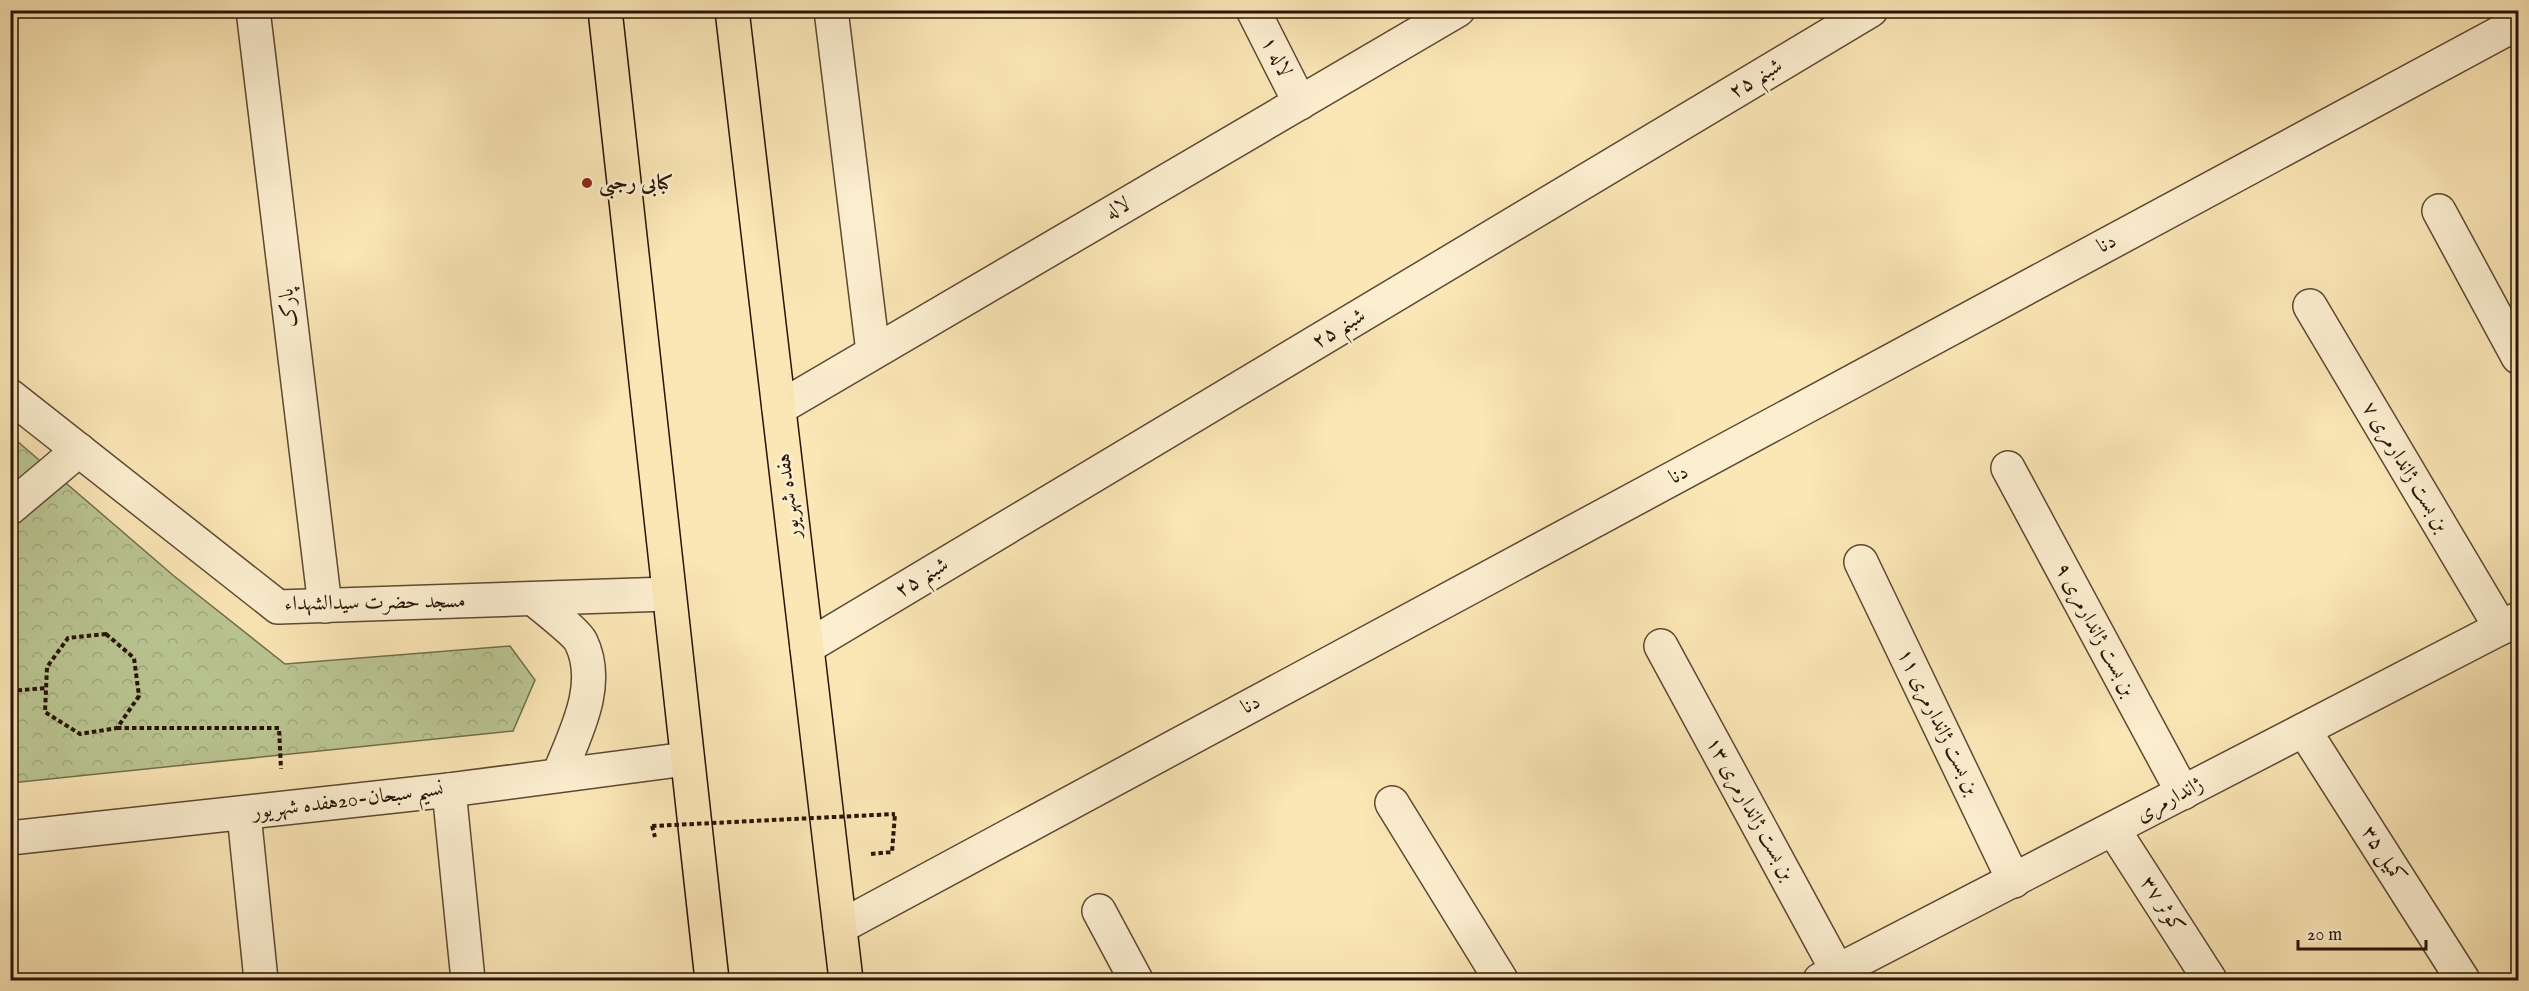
<svg xmlns="http://www.w3.org/2000/svg" width="2529" height="991" font-family="'IM FELL English',Amiri,serif">
	<style>
		.park { fill: url(#park-crowns); stroke: #726d4c; stroke-width: 1.5 }
		.lines { fill: none; stroke-linecap: round; stroke-linejoin: round }
		.minor-casing { stroke: #5e4832; stroke-width: 36 }
		.major-casing { stroke: #291406; stroke-width: 36 }
		.path { stroke: #291406; stroke-width: 4; stroke-dasharray: 4.5 3; stroke-linecap: butt }
		.minor { stroke: #fcefd0; stroke-width: 33 }
		.major { stroke: #fbe6b6; stroke-width: 33 }
		.path-bridge { stroke: #291406; stroke-width: 4; stroke-dasharray: 4.5 3; stroke-linecap: butt }
		.poi-dot { fill: #8f2418; stroke: #fcefd0; stroke-width: 2 }
		.labels { text-anchor: middle; dominant-baseline: central; stroke-width: 5; stroke-linejoin: round; paint-order: stroke }
		.street-label { font-size: 21px; fill: #291406; stroke: #fcefd0 }
		.poi-label { font-size: 21px; font-weight: bold; fill: #291406; stroke: #fcefd0; text-anchor: start }
	</style>
	<defs>
		<pattern id="park-crowns" width="20" height="18" patternUnits="userSpaceOnUse" patternTransform="scale(1.5)"><rect width="20" height="18" fill="#bac692"/><path d="M2 6a3 3 0 1 1 6 0M12 15a3 3 0 1 1 6 0" fill="none" stroke="#a0a97c"/></pattern>
	</defs>
	<rect width="100%" height="100%" fill="#fbe6b6"/>
	<filter id="stains"><feTurbulence type="fractalNoise" baseFrequency=".00333" numOctaves="4"/><feColorMatrix values="0 0 0 0 .2 0 0 0 0 .09 0 0 0 0 .02 0 0 0 .5 -.17"/></filter>
	<radialGradient id="worn" r=".72"><stop offset=".6" stop-color="#630" stop-opacity="0"/><stop offset="1" stop-color="#630" stop-opacity=".3"/></radialGradient>
	<polygon class="park" points="10,435 174,576 285,664 510,646 535,680 513,731 11,783"/>
	<g class="lines">
		<defs>
			<g id="minor">
				<polyline points="253,10 325,606"/>
				<polyline points="831,10 873,352"/>
				<polyline points="1253,10 1300,103"/>
				<polyline points="2439,211 2518,357"/>
				<polyline points="2310,306 2501,628"/>
				<polyline points="10,396 278,607 668,594"/>
				<polyline points="779,408 1458,10"/>
				<polyline points="2008,468 2183,793"/>
				<polyline points="10,508 79,450"/>
				<polyline points="1861,562 2014,881"/>
				<path d="M534,599C544,608 576,632 581,642C602,685 575,734 559,774"/>
				<polyline points="1661,646 1838,972"/>
				<polyline points="807,647 1871,10"/>
				<polyline points="2304,730 2463,980"/>
				<polyline points="449,790 468,980"/>
				<polyline points="1392,803 1501,980"/>
				<polyline points="244,814 261,980"/>
				<polyline points="2113,829 2210,980"/>
				<polyline points="10,838 449,790 686,759"/>
				<polyline points="1099,911 1136,980"/>
				<polyline points="840,927 2518,23"/>
				<polyline points="1820,980 2518,619"/>
			</g>
			<g id="major">
				<polyline points="605,10 712,980"/>
				<polyline points="732,10 846,980"/>
			</g>
		</defs>
		<use href="#minor" class="minor-casing"/>
		<use href="#major" class="major-casing"/>
		<g class="path">
			<polygon points="106,634 134,658 139,696 117,728 80,734 45,712 47,667 68,638"/>
			<polyline points="10,691 46,688"/>
			<polyline points="117,728 279,728 281,769"/>
			<polyline points="652,826 655,837"/>
			<polyline points="871,854 892,852 895,814"/>
		</g>
		<use href="#minor" class="minor"/>
		<use href="#major" class="major"/>
		<polyline class="path-bridge" points="652,826 895,814"/>
	</g>
	<circle class="poi-dot" cx="587" cy="183" r="6"/>
	<g class="labels">
		<g class="street-label">
			<text transform="translate(1276 57) rotate(63)">لاله ۱</text>
			<text transform="translate(1756 79) rotate(-31)">شبنم ۲۵</text>
			<text transform="translate(1118 209) rotate(-30)">لاله</text>
			<text transform="translate(2107 244) rotate(-28)">دنا</text>
			<text transform="translate(289 308) rotate(-97)">پارک</text>
			<text transform="translate(1339 329) rotate(-31)">شبنم ۲۵</text>
			<text transform="translate(2405 467) rotate(59)">بن بست ژاندارمری ۷</text>
			<text transform="translate(1679 475) rotate(-28)">دنا</text>
			<text transform="translate(789 496) rotate(-97)">هفده شهریور</text>
			<text transform="translate(922 578) rotate(-31)">شبنم ۲۵</text>
			<text transform="translate(375 603) rotate(-1)">مسجد حضرت سیدالشهداء</text>
			<text transform="translate(2095 630) rotate(62)">بن بست ژاندارمری ۹</text>
			<text transform="translate(1251 705) rotate(-28)">دنا</text>
			<text transform="translate(1938 722) rotate(64)">بن بست ژاندارمری ۱۱</text>
			<text transform="translate(2170 800) rotate(-28)">ژاندارمری</text>
			<text transform="translate(348 801) rotate(-7)">نسیم سبحان-20هفده شهریور</text>
			<text transform="translate(1750 809) rotate(61)">بن بست ژاندارمری ۱۳</text>
			<text transform="translate(2383 855) rotate(58)">کمیل ۳۵</text>
			<text transform="translate(2162 905) rotate(57)">کوثر ۳۷</text>
		</g>
		<g class="poi-label">
			<text x="599" y="183">کبابی رجبی</text>
		</g>
	</g>
	<rect width="2529" height="991" fill="none" stroke="#fbe6b6" stroke-width="36"/>
	<rect x="12" y="12" width="2505" height="967" fill="none" stroke="#291406" stroke-width="3"/>
	<rect x="18" y="18" width="2493" height="955" fill="none" stroke="#291406" stroke-width="1.5"/>
	<path d="M2298 940v9h128v-9" fill="none" stroke="#291406" stroke-width="3"/>
	<text x="2307" y="940" font-size="18" fill="#291406" stroke="#fcefd0" stroke-width="4.5" paint-order="stroke">20 m</text>
	<rect width="100%" height="100%" filter="url(#stains)"/>
	<rect width="100%" height="100%" fill="url(#worn)"/>
</svg>
